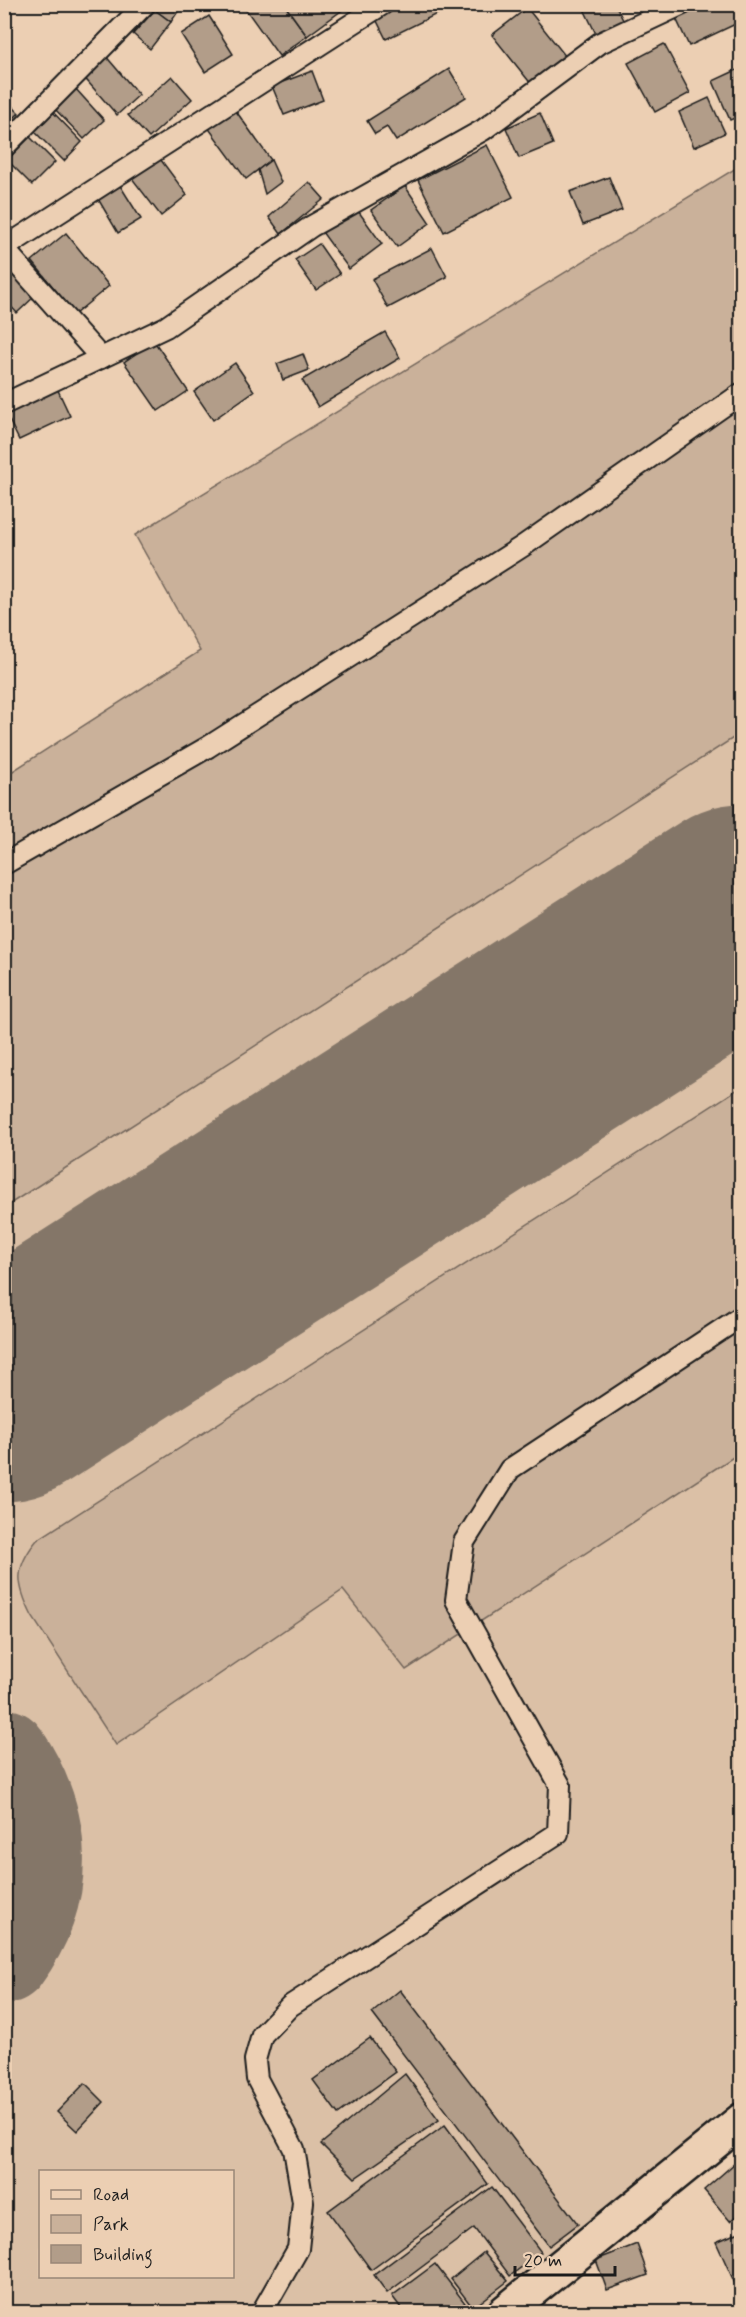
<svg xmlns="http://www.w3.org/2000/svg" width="746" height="2317" font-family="Mynerve,sans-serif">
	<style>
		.built { fill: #dbc0a6; fill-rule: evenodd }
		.green { fill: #cab19a; stroke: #73665b; stroke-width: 1.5 }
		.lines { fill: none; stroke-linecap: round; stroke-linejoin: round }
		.taxiway { stroke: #847668; stroke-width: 90 }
		.runway { stroke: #847668; stroke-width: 225 }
		.building { fill: #b29d89; stroke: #1c1c1c; stroke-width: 1.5 }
		.lane-casing { stroke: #1c1c1c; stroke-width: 24 }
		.secondary-casing { stroke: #1c1c1c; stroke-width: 38 }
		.lane { stroke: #eccfb3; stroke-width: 20 }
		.secondary { stroke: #eccfb3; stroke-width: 33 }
	</style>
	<rect width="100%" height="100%" fill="#eccfb3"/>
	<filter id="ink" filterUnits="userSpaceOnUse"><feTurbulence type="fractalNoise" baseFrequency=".0167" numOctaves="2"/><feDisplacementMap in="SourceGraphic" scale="12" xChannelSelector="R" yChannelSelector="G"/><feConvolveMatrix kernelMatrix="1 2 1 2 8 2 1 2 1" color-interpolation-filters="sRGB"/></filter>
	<g filter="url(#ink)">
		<path class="built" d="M741,165V2095L482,2312H5V776L200,651L135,535ZM40,2172H232V2276H40Z"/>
		<g class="green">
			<polygon points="741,165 741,733 5,1207 5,776 200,651 135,535"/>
			<path d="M741,1087V1452L406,1670L343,1590L116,1745L32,1616C16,1584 14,1568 37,1540Z"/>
		</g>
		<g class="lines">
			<g class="taxiway">
				<polyline points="4,1395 52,1358"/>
				<path d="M4,1754C48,1820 53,1894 4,1959"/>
			</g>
			<polyline class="runway" points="4,1389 742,916"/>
		</g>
		<g class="building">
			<polygon points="158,4 183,4 171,22 155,10"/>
			<polygon points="242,4 284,4 307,36 279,56"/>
			<polygon points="284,4 343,4 345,8 307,36"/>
			<polygon points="394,4 444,4 447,9 386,39 374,15"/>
			<polygon points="615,4 625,24 598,38 582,5"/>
			<polygon points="695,4 742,4 742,21 689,46 674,14"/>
			<polygon points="527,8 567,58 532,85 492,35"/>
			<polygon points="155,10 171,22 150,49 133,34"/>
			<polygon points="209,16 233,54 205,72 181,34"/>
			<polygon points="664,44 690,93 655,112 628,63"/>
			<polygon points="104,54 139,95 117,115 81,74"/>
			<polygon points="449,69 466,97 396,141 387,127 375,134 367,121"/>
			<polygon points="739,69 742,115 730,120 713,81"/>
			<polygon points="312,71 323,100 284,115 272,86"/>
			<polygon points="172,76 192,99 149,138 128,115"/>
			<polygon points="74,87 104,120 84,139 53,107"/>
			<polygon points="4,98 19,113 4,128"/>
			<polygon points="709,98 725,133 694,147 679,112"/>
			<polygon points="233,107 271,160 246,179 207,126"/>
			<polygon points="50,109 82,142 64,161 31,128"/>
			<polygon points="540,113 553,144 519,158 506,128"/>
			<polygon points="30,137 55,162 32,185 7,160"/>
			<polygon points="487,145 513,197 444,232 418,180"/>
			<polygon points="158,156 187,195 161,216 131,177"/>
			<polygon points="271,160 281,182 265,194 258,170"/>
			<polygon points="609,177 622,210 583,225 570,192"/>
			<polygon points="116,179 141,219 118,233 94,192"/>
			<polygon points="309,182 324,199 281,234 269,217"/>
			<polygon points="405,186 430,223 397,247 371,210"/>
			<polygon points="356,208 382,244 349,269 322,232"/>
			<polygon points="66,233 109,286 75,314 32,261"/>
			<polygon points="319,244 340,274 316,290 295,260"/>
			<polygon points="432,248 447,277 388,308 372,279"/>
			<polygon points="4,258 37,294 17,313 4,299"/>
			<polygon points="385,332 400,358 318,407 302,380"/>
			<polygon points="154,341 188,391 158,411 124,362"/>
			<polygon points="303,354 309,370 283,380 277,364"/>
			<polygon points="235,363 254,391 213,420 194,392"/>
			<polygon points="56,386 70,416 19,440 4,410"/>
			<polygon points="400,1990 578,2224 549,2246 372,2013"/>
			<polygon points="370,2038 396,2072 338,2114 313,2080"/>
			<polygon points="405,2074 439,2120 355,2178 321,2144"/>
			<polygon points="85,2083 104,2102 77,2131 57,2112"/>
			<polygon points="445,2125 488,2184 371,2270 328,2211"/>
			<polygon points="742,2157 742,2211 730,2221 704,2190"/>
			<polygon points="492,2187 541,2252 510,2276 474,2228 387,2293 374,2275"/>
			<polygon points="742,2231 742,2299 716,2242"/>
			<polygon points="637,2244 648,2275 607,2290 596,2260"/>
			<polygon points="484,2252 508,2281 473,2308 451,2279"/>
			<polygon points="435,2264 465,2303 453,2312 404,2312 392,2296"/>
		</g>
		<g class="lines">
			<defs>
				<g id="lane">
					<polyline points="4,147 145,4"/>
					<polyline points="4,248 383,4"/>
					<polyline points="4,249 101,358"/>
					<polyline points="4,404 166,327 312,226 483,130 600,43 683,4"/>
					<polyline points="4,864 208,747 523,546 742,393"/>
					<polyline points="262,2312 298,2249 303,2202 294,2149 257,2079 255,2060 262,2035 290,2006 558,1833 560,1785 456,1600 464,1542 510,1469 742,1316"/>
				</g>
				<polyline id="secondary" points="505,2312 742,2120"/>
			</defs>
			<use href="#lane" class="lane-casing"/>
			<use href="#secondary" class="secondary-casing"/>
			<use href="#lane" class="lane"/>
			<use href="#secondary" class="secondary"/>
		</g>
	</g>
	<rect width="746" height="2317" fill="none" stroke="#eccfb3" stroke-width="24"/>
	<rect x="12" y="12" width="722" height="2293" fill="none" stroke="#1c1c1c" stroke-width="2" filter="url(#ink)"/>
	<rect x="39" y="2170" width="195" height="108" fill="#eccfb3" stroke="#998777" stroke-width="1.5"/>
	<rect x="51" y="2190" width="30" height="9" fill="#eccfb3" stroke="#998777" stroke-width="1.5"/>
	<text x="93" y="2200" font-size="18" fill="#1c1c1c">Road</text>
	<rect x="51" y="2215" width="30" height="18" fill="#cab19a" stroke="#998777" stroke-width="1.5"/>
	<text x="93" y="2230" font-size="18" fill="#1c1c1c">Park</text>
	<rect x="51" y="2245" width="30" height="18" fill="#b29d89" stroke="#998777" stroke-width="1.5"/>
	<text x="93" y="2260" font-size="18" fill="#1c1c1c">Building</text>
	<path d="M515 2266v9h100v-9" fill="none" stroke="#1c1c1c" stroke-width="3"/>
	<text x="524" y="2266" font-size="18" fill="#1c1c1c" stroke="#eccfb3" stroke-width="4.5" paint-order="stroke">20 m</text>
</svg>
